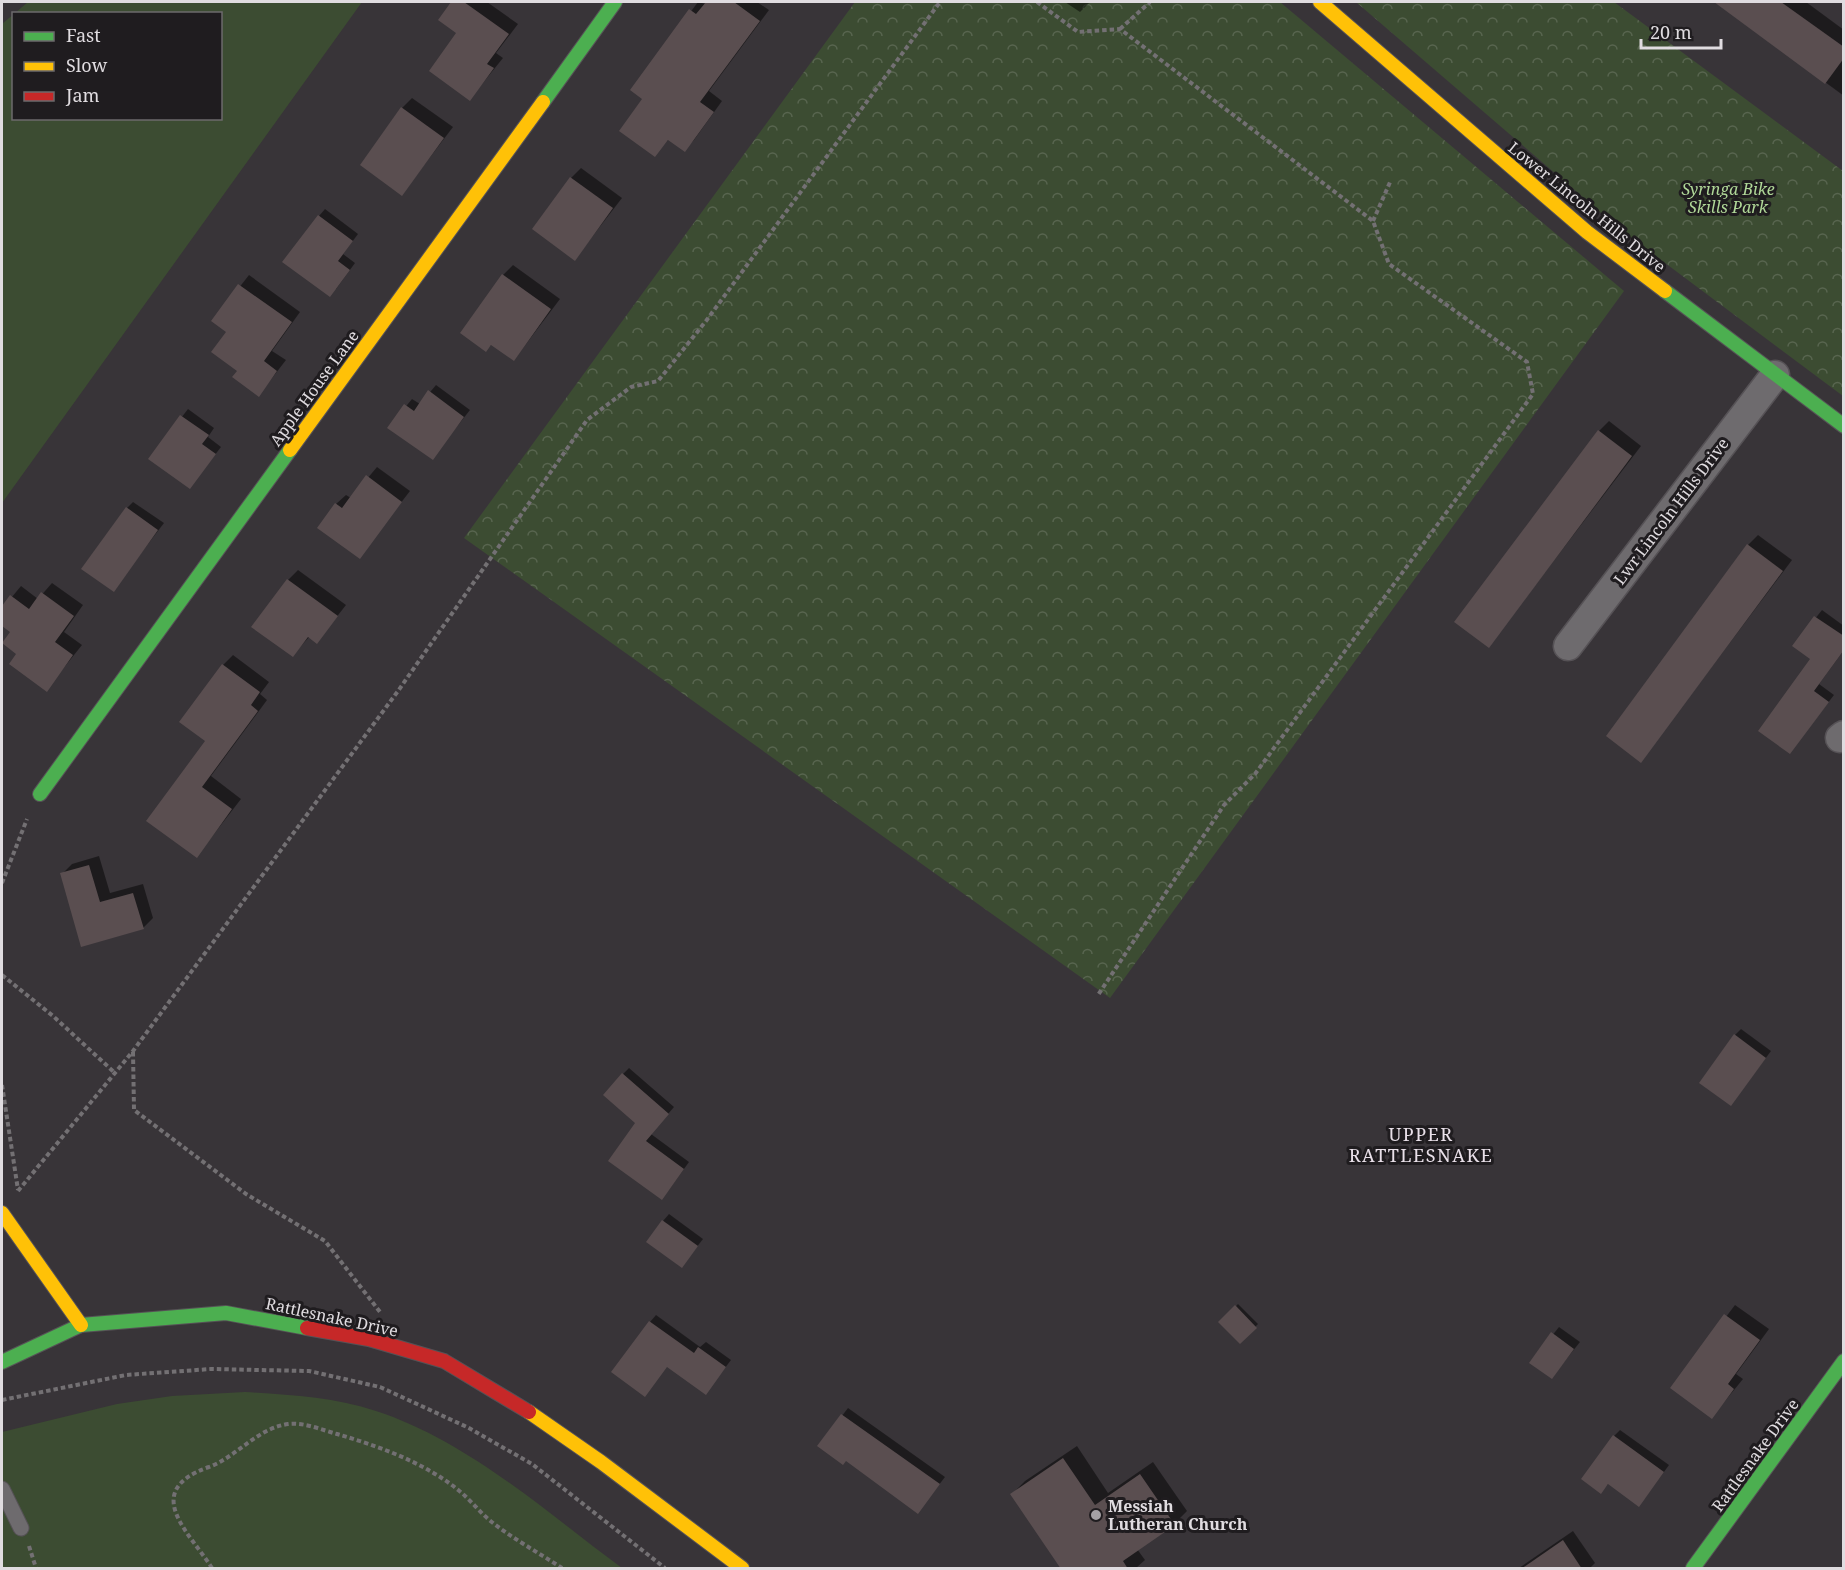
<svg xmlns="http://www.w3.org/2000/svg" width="1845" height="1570" font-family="'Noto Serif',serif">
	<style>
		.grass { fill: #3c4c32; fill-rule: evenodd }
		.park { fill: url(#park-crowns) }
		.shadow { fill: #0007 }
		.building { fill: #5a4e50 }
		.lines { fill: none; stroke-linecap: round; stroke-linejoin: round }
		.lane-casing { stroke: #565256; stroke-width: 17 }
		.street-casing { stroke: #565256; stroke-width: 31 }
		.fast-casing { stroke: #565256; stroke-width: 16 }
		.slow-casing { stroke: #565256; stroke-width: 16 }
		.jam-casing { stroke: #565256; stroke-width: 16 }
		.path { stroke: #737073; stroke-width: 4; stroke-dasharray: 4.5 3; stroke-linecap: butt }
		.lane { stroke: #6e6b6e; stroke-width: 15 }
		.street { stroke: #6e6b6e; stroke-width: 28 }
		.fast { stroke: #4caf50; stroke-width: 14 }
		.slow { stroke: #ffc107; stroke-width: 14 }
		.jam { stroke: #c62828; stroke-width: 14 }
		.poi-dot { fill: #a5a1a5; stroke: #1f1c1f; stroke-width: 2 }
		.labels { text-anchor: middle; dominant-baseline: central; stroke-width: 6; stroke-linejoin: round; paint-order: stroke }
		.park-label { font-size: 16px; font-style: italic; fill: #b0d898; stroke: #1f1c1f }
		.street-label { font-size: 16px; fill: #e0dce0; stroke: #1f1c1f }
		.poi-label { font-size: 16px; font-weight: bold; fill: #e0dce0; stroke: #1f1c1f; text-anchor: start }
		.neighbourhood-label { font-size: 18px; letter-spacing: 1.5px; fill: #e9e0e9; stroke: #1f1c1f }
	</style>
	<defs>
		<pattern id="park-crowns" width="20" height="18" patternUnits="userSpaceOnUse" patternTransform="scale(1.5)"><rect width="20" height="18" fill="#3c4c32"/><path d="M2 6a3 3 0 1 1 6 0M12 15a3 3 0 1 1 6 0" fill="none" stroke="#58654f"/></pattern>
	</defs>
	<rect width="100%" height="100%" fill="#383438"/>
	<g class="grass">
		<path d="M28,2H362L2,503V24ZM14,14H220V118H14Z"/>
		<path d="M245,1392C289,1395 334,1397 376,1411C468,1441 546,1512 622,1568H2V1432L117,1404L172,1396Z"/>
	</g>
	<g class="park">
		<polygon points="855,2 1280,2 1624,291 1110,998 464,538"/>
		<polygon points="1356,2 1614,2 1843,171 1843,396 1621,230"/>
	</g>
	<g class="shadow">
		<polygon points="453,2 487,2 518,24 496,53 503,58 470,99 459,33 440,19"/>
		<polygon points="698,2 706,4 708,2 757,2 769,10 709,91 722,101 694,140 684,150 669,139 655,155 644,99 632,90"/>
		<polygon points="1065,2 1090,2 1080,12"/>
		<polygon points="1716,2 1806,2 1844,30 1844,96"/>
		<polygon points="412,98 453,127 402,194 402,108"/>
		<polygon points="581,168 622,198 575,259 571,178"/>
		<polygon points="325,209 358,234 343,254 355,263 336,289 319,216"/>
		<polygon points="513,265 560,299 514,360 492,344 486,350 503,275"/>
		<polygon points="249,275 300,312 272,351 286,360 259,395 239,371 228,331 213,321"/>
		<polygon points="436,385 470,410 432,458 389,427 412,399 420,404"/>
		<polygon points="188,409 214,428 208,437 221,447 190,487 150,458"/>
		<polygon points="1609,421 1641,446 1489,646 1599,431"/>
		<polygon points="377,467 410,491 359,557 336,504 346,495 351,498"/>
		<polygon points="133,502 164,523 113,590 127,508"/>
		<polygon points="1758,535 1792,560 1641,761 1748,545"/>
		<polygon points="298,570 346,605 317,642 310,636 293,655 288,580"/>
		<polygon points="52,583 83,605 64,632 82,645 46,690 18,653 12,632 2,624 2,609 21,586 38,599"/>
		<polygon points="1822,610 1844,626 1844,650 1819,684 1834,695 1790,752 1813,658 1794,645"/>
		<polygon points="233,655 269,682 260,694 267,700 211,776 241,799 197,856 148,821 207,740 223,665"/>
		<polygon points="99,856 110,893 143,884 153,918 143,928 82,945 62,874 72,864"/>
		<polygon points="1741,1029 1771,1051 1731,1104 1735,1035"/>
		<polygon points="629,1068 674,1107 651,1134 689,1162 668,1191 637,1123 623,1074"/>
		<polygon points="669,1214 703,1239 682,1266 663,1221"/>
		<polygon points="1238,1304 1258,1324 1240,1342 1221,1322"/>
		<polygon points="1735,1305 1769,1329 1736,1374 1743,1379 1712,1417 1672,1388"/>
		<polygon points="656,1315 700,1347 706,1342 731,1360 706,1393 668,1365 650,1322"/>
		<polygon points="1559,1327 1580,1342 1552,1377 1531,1362"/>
		<polygon points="848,1408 945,1477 918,1512 846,1460 819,1446"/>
		<polygon points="1620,1430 1669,1465 1645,1498 1609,1483 1601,1492 1614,1436"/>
		<polygon points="1077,1446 1108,1493 1153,1462 1187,1511 1174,1524 1137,1549 1145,1560 1136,1568 1063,1568 1012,1494 1025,1481"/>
		<polygon points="1573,1531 1595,1563 1590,1568 1519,1568"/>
	</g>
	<g class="building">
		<polygon points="451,2 464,2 509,34 487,64 494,68 470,101 429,71 456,33 438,20"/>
		<polygon points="706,2 734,2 760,21 700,102 714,112 685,152 668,140 655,157 619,131 642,99 630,90 689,9 696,14"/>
		<polygon points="1714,2 1781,2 1844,47 1844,58 1825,84"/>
		<polygon points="401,107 444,138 402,196 360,165"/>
		<polygon points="570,177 613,208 575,261 532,229"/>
		<polygon points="318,215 353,241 338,261 350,270 330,297 282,262"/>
		<polygon points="502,274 551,309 514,361 491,345 486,352 460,333"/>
		<polygon points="238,284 292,322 264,361 277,371 259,397 232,377 237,371 211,352 226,332 211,321"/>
		<polygon points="428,390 464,417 433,460 387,428 404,404 414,411"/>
		<polygon points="180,415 209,435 202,444 216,454 190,489 148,459"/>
		<polygon points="1598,430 1632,456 1489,648 1454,622"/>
		<polygon points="366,475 402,502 360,559 317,528 335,503 342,508"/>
		<polygon points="126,507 158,530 114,592 81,569"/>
		<polygon points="1747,544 1783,571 1641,763 1606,736"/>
		<polygon points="287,579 338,616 317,644 308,637 293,657 251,627"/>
		<polygon points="41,592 74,616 55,642 73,655 47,692 9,664 16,654 2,643 10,632 2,626 2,606 10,595 29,609"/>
		<polygon points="1814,616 1844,636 1844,650 1814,691 1829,702 1790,754 1758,731 1810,659 1792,646"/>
		<polygon points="222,664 260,692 251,705 258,711 202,787 232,809 197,858 146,821 205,741 179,722"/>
		<polygon points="89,865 100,902 133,893 144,929 81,947 60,873"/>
		<polygon points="1734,1034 1766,1058 1731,1106 1699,1083"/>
		<polygon points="622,1073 669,1114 646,1141 684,1169 662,1200 608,1161 635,1123 603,1095"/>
		<polygon points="662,1220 698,1246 682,1268 646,1242"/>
		<polygon points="1235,1305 1257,1328 1240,1344 1218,1322"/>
		<polygon points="1724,1314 1760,1340 1728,1384 1734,1389 1712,1419 1670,1388"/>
		<polygon points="649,1321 694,1353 698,1347 726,1367 706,1395 667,1367 645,1397 611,1372"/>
		<polygon points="1551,1332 1574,1349 1552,1379 1529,1363"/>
		<polygon points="841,1414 940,1484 918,1514 846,1461 843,1465 817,1446"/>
		<polygon points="1613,1435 1664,1472 1639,1507 1608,1484 1601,1494 1581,1479"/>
		<polygon points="1063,1458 1095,1505 1140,1474 1175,1525 1123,1561 1128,1569 1061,1569 1010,1494"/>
		<polygon points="1563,1540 1582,1569 1521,1569"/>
	</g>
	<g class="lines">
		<defs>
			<polyline id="lane" points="2,1489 21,1528"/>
			<g id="street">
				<polyline points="1568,646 1775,375"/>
				<polyline points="1840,738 1844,735"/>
			</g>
			<g id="fast">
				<polyline points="543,102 615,2"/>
				<polyline points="1665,291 1844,426"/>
				<polyline points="40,794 290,450"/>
				<polyline points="2,1362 81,1325 226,1313 307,1328"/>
				<polyline points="1693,1568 1844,1361"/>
			</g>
			<g id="slow">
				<polyline points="1320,2 1587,232 1665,291"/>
				<polyline points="290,450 543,102"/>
				<polyline points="2,1213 81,1325"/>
				<polyline points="529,1412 601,1462 742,1568"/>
			</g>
			<polyline id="jam" points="307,1328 369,1339 444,1361 529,1412"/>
		</defs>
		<use href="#lane" class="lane-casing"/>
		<use href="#street" class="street-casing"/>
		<use href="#fast" class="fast-casing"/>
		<use href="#slow" class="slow-casing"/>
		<use href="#jam" class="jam-casing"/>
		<g class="path">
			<polyline points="1037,2 1078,32 1120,29 1373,221 1389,264 1527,362 1533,394 1255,774 1224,805 1098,995"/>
			<polyline points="1120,29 1150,2"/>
			<polyline points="1373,221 1391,180"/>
			<polyline points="2,883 27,819"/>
			<polyline points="2,975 53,1016 115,1073"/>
			<polyline points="133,1052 134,1110 246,1194 325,1241 380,1312"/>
			<polyline points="2,1085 18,1190"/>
			<polyline points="18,1191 133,1051 398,691 587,420 631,387 658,381 706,321 940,2"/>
			<polyline points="2,1400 126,1375 211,1369 309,1371 380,1387 467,1427 532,1464 665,1568"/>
			<polyline points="29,1546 36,1568"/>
			<path d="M212,1568C189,1532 140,1491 209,1467C238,1456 256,1429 288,1424C304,1422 322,1430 337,1434C378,1446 423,1462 457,1489C470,1499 480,1513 493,1523C515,1540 539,1553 562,1568"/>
		</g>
		<use href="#lane" class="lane"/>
		<use href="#street" class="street"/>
		<use href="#fast" class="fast"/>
		<use href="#slow" class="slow"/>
		<use href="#jam" class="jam"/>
	</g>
	<circle class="poi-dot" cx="1096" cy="1515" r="6"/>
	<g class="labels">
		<g class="park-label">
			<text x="1728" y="189">Syringa Bike<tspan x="1728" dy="18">Skills Park</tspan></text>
		</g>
		<g class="street-label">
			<text transform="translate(1587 207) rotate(39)">Lower Lincoln Hills Drive</text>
			<text transform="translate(314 388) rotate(-54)">Apple House Lane</text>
			<text transform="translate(1671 511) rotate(-53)">Lwr Lincoln Hills Drive</text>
			<text transform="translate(332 1317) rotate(12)">Rattlesnake Drive</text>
			<text transform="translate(1755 1455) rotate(-54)">Rattlesnake Drive</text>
		</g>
		<g class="poi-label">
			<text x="1108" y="1506">Messiah<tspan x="1108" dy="18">Lutheran Church</tspan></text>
		</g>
		<g class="neighbourhood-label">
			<text x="1421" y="1134">UPPER<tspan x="1421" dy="21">RATTLESNAKE</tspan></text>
		</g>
	</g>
	<rect width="1845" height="1570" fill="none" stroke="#e0dce0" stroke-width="6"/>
	<rect x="12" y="12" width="210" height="108" fill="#1f1c1f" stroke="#6c696c" stroke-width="1.5"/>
	<rect x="24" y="32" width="30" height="9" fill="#4caf50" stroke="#6c696c" stroke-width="1.5"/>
	<text x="66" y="42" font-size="18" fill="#e0dce0">Fast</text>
	<rect x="24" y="62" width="30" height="9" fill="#ffc107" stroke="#6c696c" stroke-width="1.5"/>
	<text x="66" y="72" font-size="18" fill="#e0dce0">Slow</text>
	<rect x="24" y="92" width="30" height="9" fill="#c62828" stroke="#6c696c" stroke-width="1.5"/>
	<text x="66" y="102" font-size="18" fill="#e0dce0">Jam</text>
	<path d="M1641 39v9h80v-9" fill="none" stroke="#e0dce0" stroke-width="3"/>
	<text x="1650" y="39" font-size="18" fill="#e0dce0" stroke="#1f1c1f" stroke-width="4.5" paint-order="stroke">20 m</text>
</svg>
